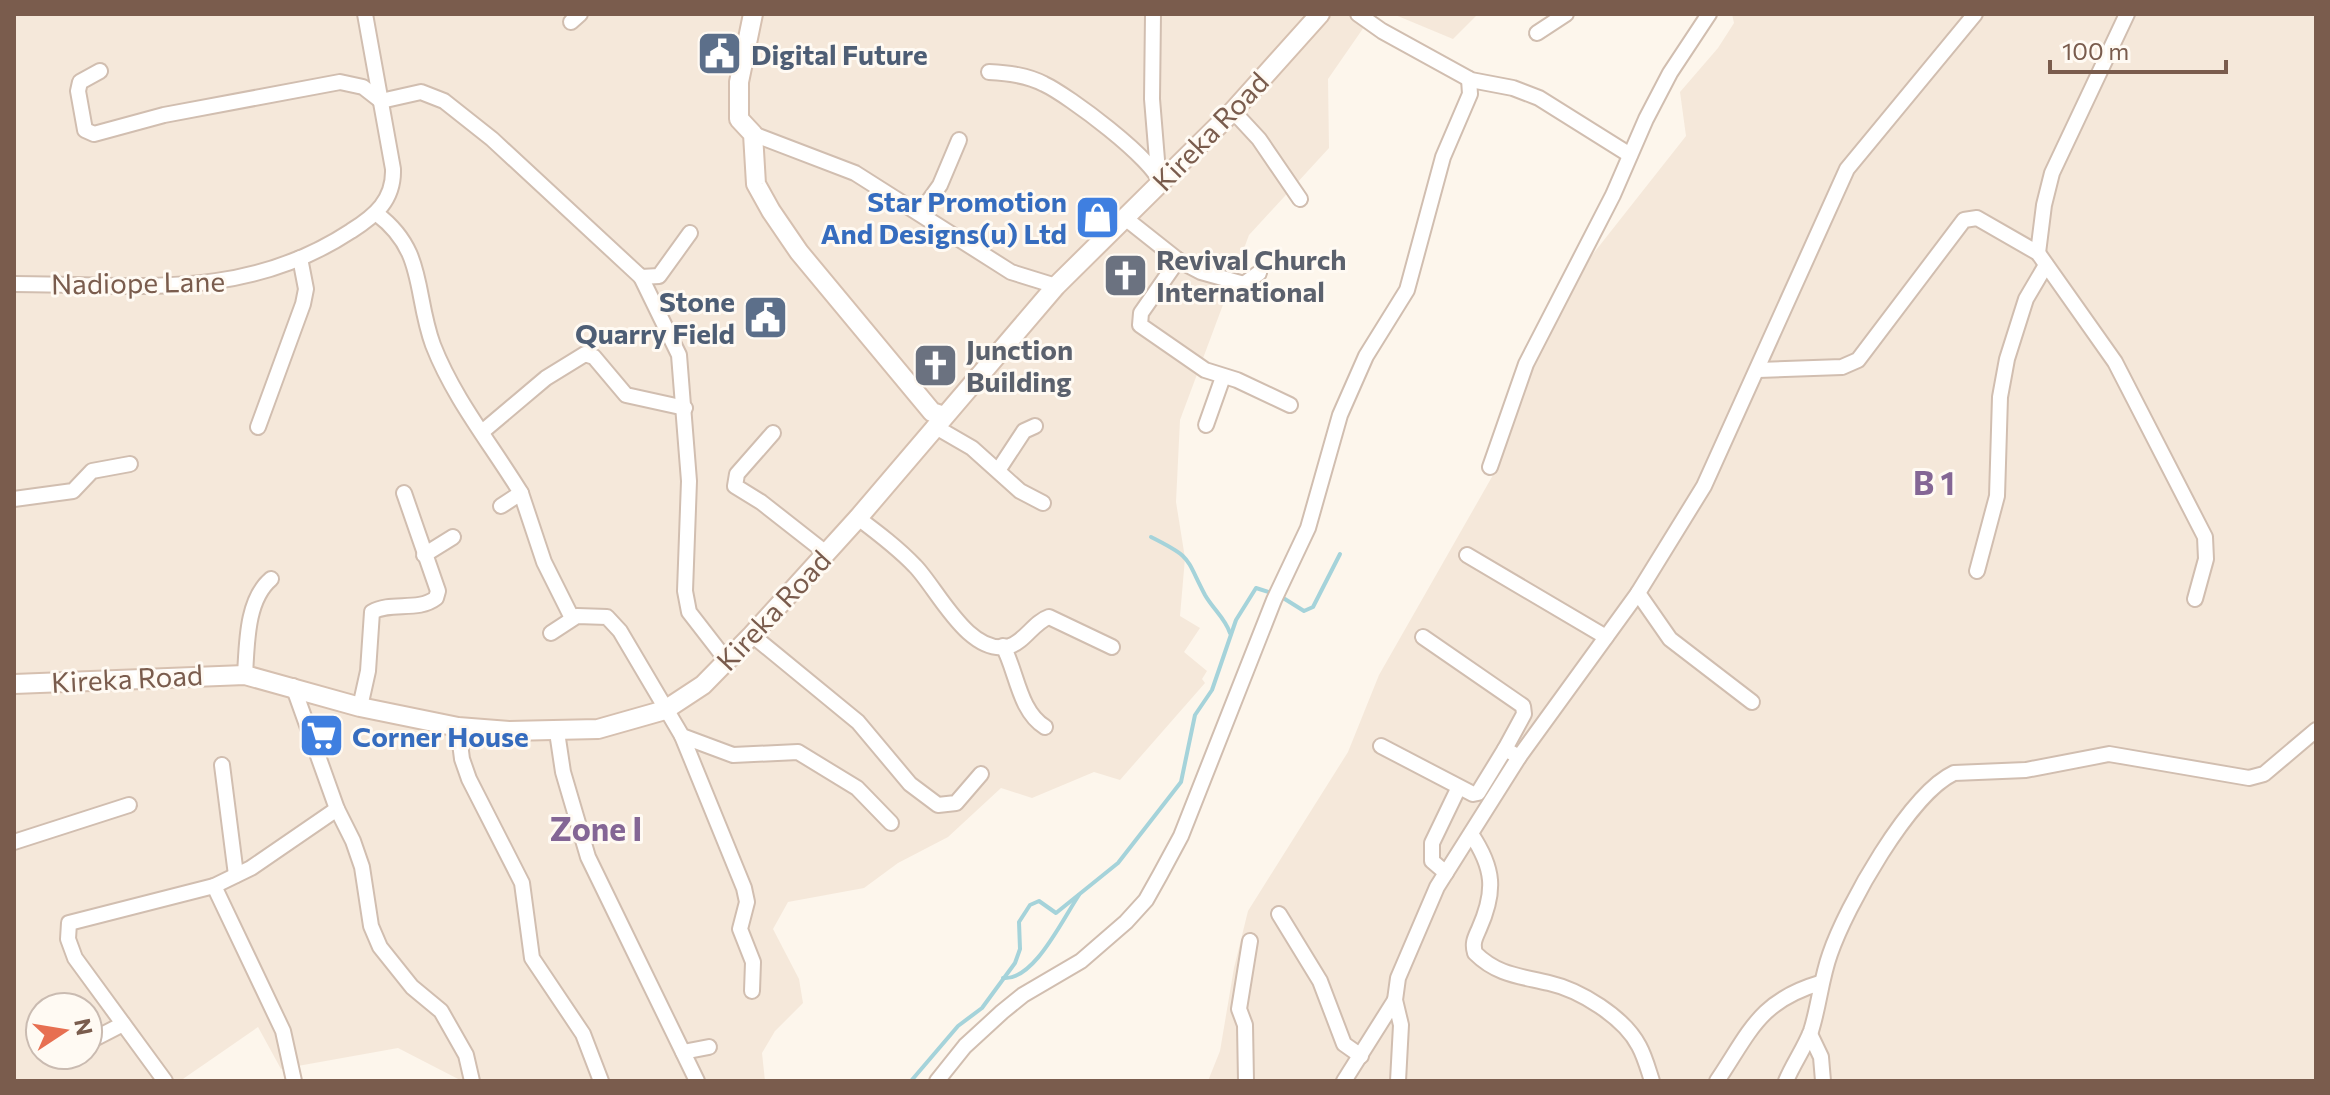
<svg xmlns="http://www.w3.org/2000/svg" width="2330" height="1095" font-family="Commissioner,sans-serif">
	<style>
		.residential { fill: #f5e8da; fill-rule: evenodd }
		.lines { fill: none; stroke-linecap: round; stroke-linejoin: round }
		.stream { stroke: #a5d3da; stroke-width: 4 }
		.street-casing { stroke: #d1beb0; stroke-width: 18 }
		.secondary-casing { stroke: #d6c0b0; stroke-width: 22 }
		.street { stroke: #fff; stroke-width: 14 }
		.secondary { stroke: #fff; stroke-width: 18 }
		.labels { text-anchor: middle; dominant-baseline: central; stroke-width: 6; stroke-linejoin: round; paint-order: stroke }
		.service-label { font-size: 28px; font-weight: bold; fill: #4e5e75; stroke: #fffaf3; text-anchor: start }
		.street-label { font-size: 28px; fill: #7a5c4d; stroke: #fffaf3 }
		.shop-label { font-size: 28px; font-weight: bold; fill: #366cbe; stroke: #fffaf3; text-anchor: end }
		.worship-label { font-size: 28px; font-weight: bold; fill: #5b616d; stroke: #fffaf3; text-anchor: start }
		.quarter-label { font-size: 32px; font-weight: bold; fill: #846695; stroke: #fffaf3 }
	</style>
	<rect width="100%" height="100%" fill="#fdf6ec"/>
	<g class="residential">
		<path d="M14,14H1373L1328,79L1329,148L1249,235L1180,420L1176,502L1185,558L1180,616L1200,628L1184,652L1207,671L1202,679L1205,683L1120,780L1094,772L1032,798L1001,788L948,837L898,863L864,888L788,902L773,929L799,979L803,1003L775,1031L762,1053L765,1081H462L398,1048L281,1069L258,1027L180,1081H14ZM40,1007H88V1055H40Z"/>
		<polygon points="1393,14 1478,14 1453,39"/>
		<polygon points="1732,14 2316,14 2316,1081 1208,1081 1220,1051 1234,968 1248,911 1348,752 1379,675 1501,461 1514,382 1548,311 1686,136 1680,92 1718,48 1734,23"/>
	</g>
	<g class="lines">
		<g class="stream">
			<path d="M1151,537C1193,558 1185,557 1205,595C1213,609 1225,618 1230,633"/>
			<polyline points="1280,596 1304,611 1313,607 1340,554"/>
			<path d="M1003,978C1034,981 1062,920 1079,895"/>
			<polyline points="911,1081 958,1026 982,1008 1015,963 1020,949 1019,922 1030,905 1039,901 1056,913 1118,863 1181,782 1195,715 1212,690 1236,620 1256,588 1272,593"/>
		</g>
		<defs>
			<g id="street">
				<polyline points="1153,14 1152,99 1158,172"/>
				<polyline points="1358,14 1382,31 1471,80 1513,88 1539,98 1630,155"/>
				<polyline points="571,22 580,14"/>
				<polyline points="1537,33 1566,14"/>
				<polyline points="100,71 80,82 78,91 85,130 94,134 164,115 340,82 363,87 381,101 421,92 444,101 492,139 641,277 659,276 690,233"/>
				<path d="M989,72C1008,73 1027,75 1044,84C1068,95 1155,160 1160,183"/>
				<polyline points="1233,111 1259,139 1300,199"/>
				<polyline points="753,134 855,173 1011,272 1056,286"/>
				<polyline points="920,213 940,185 959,140"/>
				<path d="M377,214C426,251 414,293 433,345C454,399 491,444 521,493L501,506"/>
				<polyline points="1125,218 1178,260 1141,313 1140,325 1205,370 1237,380 1290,405"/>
				<polyline points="2038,253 2044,205 2052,173 2127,14"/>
				<polyline points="1178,260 1201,272 1244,284 1259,273"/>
				<polyline points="641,277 679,355 689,481 685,591 689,612 727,661"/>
				<path d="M14,284C135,284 243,302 351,231C375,216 394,200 393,169L365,14"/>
				<polyline points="1758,370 1842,367 1858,360 1964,220 1977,218 2038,253 2115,362 2205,537 2206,559 2195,599"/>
				<polyline points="1206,425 1223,377"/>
				<polyline points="934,426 972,448 1020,491 1043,503"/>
				<polyline points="258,427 303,304 306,289 300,258"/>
				<polyline points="482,432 546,378 585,354 594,357 626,395 685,408"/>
				<polyline points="773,433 737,474 735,486 761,502 826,553"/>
				<polyline points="1490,467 1526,364 1613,195 1646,119 1670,73 1709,14"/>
				<polyline points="999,469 1024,431 1035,426"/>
				<polyline points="521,493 544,562 572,618"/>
				<polyline points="14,499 73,491 92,471 130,464"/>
				<path d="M858,518C878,533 898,548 915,566C937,588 969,658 1010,646C1025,641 1034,622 1049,617L1112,647"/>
				<polyline points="424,555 453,537"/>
				<polyline points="1467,555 1606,637"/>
				<polyline points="1977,571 1997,496 2000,397 2007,359 2026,299 2046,265"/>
				<polyline points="1638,593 1670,639 1752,702"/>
				<polyline points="551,633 577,616 607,617 620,631 682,736 733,755 798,752 857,788 891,823"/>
				<polyline points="752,635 858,722 910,784 938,805 956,803 981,774"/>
				<polyline points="1423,637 1523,706 1524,714 1505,749 1519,757"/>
				<path d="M1003,646C1017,672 1019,711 1045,727"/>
				<path d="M245,675C247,645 246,600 271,579"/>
				<polyline points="293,686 337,809 353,841 362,867 371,926 380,947 412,987 441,1011 466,1055 472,1081"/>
				<path d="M360,707L368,671L372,612C391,601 418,612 436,598L438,591L404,493"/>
				<polyline points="458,727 462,759 469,779 522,883 532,958 583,1034 601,1081"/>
				<polyline points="557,732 563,772 588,857 697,1081"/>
				<polyline points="682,736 744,888 747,902 740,929 753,962 752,991"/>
				<polyline points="1381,746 1473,794 1478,793 1505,749"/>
				<polyline points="222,765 236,875"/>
				<path d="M1471,834C1494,868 1496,891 1479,929C1475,938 1472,943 1475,953C1497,975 1520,976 1549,983C1580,990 1624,1017 1639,1046C1645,1057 1648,1069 1652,1081"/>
				<polyline points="14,842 129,805"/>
				<polyline points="1446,873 1432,861 1432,843 1458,789"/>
				<polyline points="214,886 283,1031 294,1081"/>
				<polyline points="1279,914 1320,981 1344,1044 1361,1056"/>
				<polyline points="1810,1034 1821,1057 1823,1081"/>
				<polyline points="88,1042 123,1024"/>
				<polyline points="683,1052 709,1047"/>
				<polyline points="165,1081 75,958 68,939 69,923 214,886 251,868 337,809"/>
				<polyline points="937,1081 965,1046 1002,1012 1023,995 1081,961 1126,922 1146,900 1160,875 1181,836 1274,600 1308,528 1340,415 1366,356 1407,290 1443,157 1470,94 1469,79"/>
				<polyline points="1246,1081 1245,1025 1239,1009 1250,941"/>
				<polyline points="1344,1081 1395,1000"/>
				<polyline points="1398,1081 1401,1025 1395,1000 1398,978 1437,887 1519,757 1638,593 1704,486 1847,169 1975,14"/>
				<path d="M1717,1081C1750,1032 1759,1001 1820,983"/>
				<path d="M1786,1081C1793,1064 1804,1049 1811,1031C1819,1006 1821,979 1830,954C1846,907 1909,794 1954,773L2026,770L2109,754L2249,778L2264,774L2316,730"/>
			</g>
			<g id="secondary">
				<polyline points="753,14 739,82 739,119 753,134 756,184 771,211 799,252 932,412 944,416"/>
				<polyline points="14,684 245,675 360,707 458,727 509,731 598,729 665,710 703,685 752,635 858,518 1056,286 1233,111 1320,14"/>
			</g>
		</defs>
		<use href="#street" class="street-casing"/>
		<use href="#secondary" class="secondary-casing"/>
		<use href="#street" class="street"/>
		<use href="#secondary" class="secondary"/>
	</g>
	<defs>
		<symbol id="civic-square" viewBox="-11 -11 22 22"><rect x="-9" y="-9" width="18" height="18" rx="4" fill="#5c6f8a" stroke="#fffaf3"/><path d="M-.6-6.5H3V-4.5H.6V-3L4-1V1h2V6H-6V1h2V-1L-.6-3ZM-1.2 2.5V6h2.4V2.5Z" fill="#fff"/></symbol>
		<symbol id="shop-square" viewBox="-11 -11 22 22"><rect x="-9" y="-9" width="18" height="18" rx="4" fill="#3f7fe0" stroke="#fffaf3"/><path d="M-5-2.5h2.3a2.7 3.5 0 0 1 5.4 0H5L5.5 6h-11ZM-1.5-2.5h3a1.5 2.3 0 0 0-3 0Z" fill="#fff"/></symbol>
		<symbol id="church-square" viewBox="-11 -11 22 22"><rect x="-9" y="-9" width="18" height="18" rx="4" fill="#6b7280" stroke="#fffaf3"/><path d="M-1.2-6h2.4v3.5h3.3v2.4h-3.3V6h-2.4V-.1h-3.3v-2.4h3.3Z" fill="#fff"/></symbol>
		<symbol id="supermarket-square" viewBox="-11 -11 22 22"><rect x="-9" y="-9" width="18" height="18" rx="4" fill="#3f7fe0" stroke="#fffaf3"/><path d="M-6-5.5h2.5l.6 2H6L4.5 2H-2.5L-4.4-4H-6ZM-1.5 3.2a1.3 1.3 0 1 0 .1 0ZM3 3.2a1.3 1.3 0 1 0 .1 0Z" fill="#fff"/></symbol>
	</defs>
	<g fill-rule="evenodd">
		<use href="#civic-square" x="694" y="28" width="51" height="51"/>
		<use href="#shop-square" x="1072" y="192" width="51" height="51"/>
		<use href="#church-square" x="1100" y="250" width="51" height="51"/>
		<use href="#civic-square" x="740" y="292" width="51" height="51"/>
		<use href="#church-square" x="910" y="340" width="51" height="51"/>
		<use href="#supermarket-square" x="296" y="710" width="51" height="51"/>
	</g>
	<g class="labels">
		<g class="service-label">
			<text x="751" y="54">Digital Future</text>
			<text x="735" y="301" text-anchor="end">Stone<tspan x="735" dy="32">Quarry Field</tspan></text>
		</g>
		<g class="street-label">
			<text transform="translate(1210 131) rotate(-46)">Kireka Road</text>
			<text transform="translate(138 282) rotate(-1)">Nadiope Lane</text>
			<text transform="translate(773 610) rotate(-47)">Kireka Road</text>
			<text transform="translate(127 678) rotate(-3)">Kireka Road</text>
		</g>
		<g class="shop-label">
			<text x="1067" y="201">Star Promotion<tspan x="1067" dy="32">And Designs(u) Ltd</tspan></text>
			<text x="352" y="736" text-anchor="start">Corner House</text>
		</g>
		<g class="worship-label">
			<text x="1156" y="259">Revival Church<tspan x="1156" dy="32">International</tspan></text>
			<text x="966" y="349">Junction<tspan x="966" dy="32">Building</tspan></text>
		</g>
		<g class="quarter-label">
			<text x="1934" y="482">B 1</text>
			<text x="596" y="828">Zone I</text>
		</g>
	</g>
	<rect width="2330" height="1095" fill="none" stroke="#7a5c4d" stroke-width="32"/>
	<g transform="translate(64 1031) rotate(78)"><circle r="38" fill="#fffaf3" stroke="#cabbb1" stroke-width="2"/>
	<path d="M0-6L14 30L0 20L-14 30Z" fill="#e76f51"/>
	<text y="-12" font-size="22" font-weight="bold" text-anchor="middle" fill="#7a5c4d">N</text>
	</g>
	<path d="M2050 60v12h176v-12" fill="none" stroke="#7a5c4d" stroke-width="4"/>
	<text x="2062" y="60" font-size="24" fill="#7a5c4d" stroke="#fffaf3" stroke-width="6" paint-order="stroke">100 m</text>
</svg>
